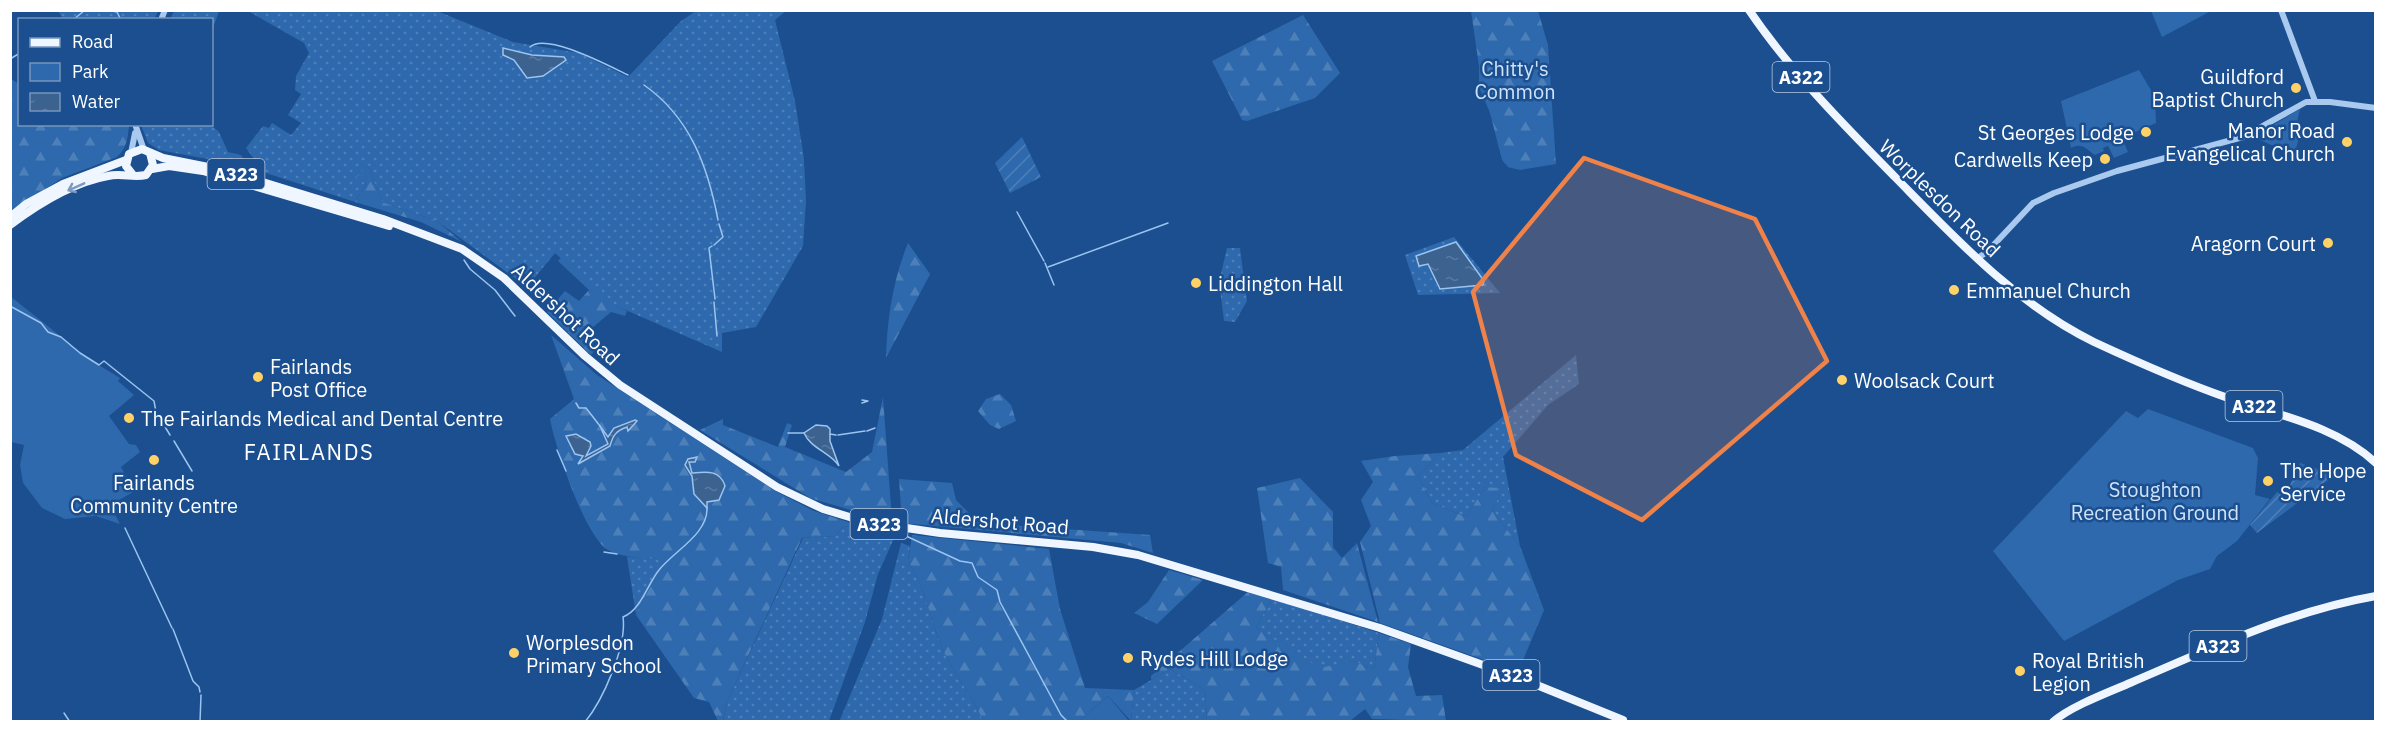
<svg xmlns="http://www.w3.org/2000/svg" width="2386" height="732" font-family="'IBM Plex Sans',sans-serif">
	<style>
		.grass { fill: url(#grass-dots); fill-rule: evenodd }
		.forest { fill: url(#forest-firs) }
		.park { fill: #2e69ad }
		.garden { fill: url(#garden-furrows) }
		.water { fill: url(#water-ripples); stroke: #9cc4f0; stroke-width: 1.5 }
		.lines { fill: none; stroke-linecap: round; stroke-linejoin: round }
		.stream { stroke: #9cc4f0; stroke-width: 1.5 }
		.tertiary { stroke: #a9c9ee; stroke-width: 6 }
		.primary { stroke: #f0f6ff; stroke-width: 8 }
		.oneway { stroke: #7b9ac1 }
		.marked { fill: #ee8249; fill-opacity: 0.2; stroke: #ee8249; stroke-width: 4.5; stroke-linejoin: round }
		.poi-dot { fill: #ffd166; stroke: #1b4f8f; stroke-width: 2 }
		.labels { text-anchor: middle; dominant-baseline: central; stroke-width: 5; stroke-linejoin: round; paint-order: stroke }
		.shield { fill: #1b4f8f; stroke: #bbcadd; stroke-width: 1.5 }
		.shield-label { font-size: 18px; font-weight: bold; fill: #fff }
		.park-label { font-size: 20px; fill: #cfe3fa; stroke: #1b4f8f }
		.poi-label { font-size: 20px; fill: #fff; stroke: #1b4f8f; text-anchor: start }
		.street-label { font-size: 20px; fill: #fff; stroke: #1b4f8f }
		.quarter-label { font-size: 22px; letter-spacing: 1.5px; fill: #fff; stroke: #1b4f8f }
	</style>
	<defs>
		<pattern id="grass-dots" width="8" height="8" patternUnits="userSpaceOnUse" patternTransform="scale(1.5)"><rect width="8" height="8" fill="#2e69ad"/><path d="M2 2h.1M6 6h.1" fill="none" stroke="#4d80b9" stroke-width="1.8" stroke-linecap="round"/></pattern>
		<pattern id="forest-firs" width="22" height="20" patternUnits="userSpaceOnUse" patternTransform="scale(1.5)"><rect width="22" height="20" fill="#2e69ad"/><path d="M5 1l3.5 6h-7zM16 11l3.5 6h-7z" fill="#4d80b9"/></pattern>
		<pattern id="garden-furrows" width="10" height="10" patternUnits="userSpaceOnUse" patternTransform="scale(1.5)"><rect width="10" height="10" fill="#2e69ad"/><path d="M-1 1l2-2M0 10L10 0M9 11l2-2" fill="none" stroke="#4d80b9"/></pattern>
		<pattern id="water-ripples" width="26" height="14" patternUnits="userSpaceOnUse" patternTransform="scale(1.5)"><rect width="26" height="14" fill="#3c6290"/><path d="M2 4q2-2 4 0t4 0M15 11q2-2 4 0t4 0" fill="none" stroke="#597aa1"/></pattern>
	</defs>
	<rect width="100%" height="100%" fill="#1b4f8f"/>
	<g class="grass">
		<polygon points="58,11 158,11 154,20 63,19"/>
		<polygon points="174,11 219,11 212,31 212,20 170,20"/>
		<polygon points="248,11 437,11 513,42 579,53 628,77 681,21 696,11 786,11 775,20 795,101 804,159 806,201 803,246 756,327 722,333 722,352 614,305 555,253 527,287 437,221 382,202 368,165 357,177 366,184 355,202 263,172 246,148 263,126 269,128 272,123 291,135 301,123 288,115 301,94 295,90 296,76 309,53 304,43"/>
		<polygon points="141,125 211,125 219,132 228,152 241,155 250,171 208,159 159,150 148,143"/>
		<path d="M1454,237L1500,293L1418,295L1405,255ZM1456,242L1484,281V283L1438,288L1428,264Z"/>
		<polygon points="1227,248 1240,248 1247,301 1235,322 1224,321 1219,282"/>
		<polygon points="1576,355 1579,384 1548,405 1503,457 1520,546 1492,511 1499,496 1485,487 1466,517 1432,503 1418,476 1440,453 1463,450"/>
		<polygon points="844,526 895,536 878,574 865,622 829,721 723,722 727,702 803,538 835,536"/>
		<path d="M901,543L910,546L908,561C925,588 930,618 942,648C953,674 973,695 983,721L839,722L882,619Z"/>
		<polygon points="627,557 664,559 636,615"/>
		<polygon points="1272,598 1379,633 1374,669 1353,661 1320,669 1256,628"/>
		<polygon points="1170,669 1205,690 1207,721 1131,722 1134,690"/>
	</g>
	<g class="forest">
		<polygon points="1471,11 1538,11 1548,45 1556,164 1520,170 1508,167 1502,160 1490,113 1479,87 1479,66"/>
		<polygon points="1303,15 1340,73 1315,98 1247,121 1242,120 1212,61"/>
		<path d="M10,78L19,84L20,124L129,125C128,137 127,148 117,157L62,178L11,212Z"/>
		<polygon points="368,165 382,202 437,221 462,242 421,222 355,202 366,184 356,177"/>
		<path d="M908,243L930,274L886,358C887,318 893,280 908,243Z"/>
		<polygon points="563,255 614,303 614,305 627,311 625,316 611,312 592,328 591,342 595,350 591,355 547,312 565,291 579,301 589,290 558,261"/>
		<path d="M551,335L597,375L777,492L814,511L848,522L895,532V536L844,526L835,536L802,538L727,702L723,721H718L709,702L694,698L636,615L663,559C645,558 625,559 608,550C585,537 555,446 550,419L574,399Z"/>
		<polygon points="1000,394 1011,405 1016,421 999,429 990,425 978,411 986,399"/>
		<polygon points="883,397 892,520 888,521 810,498 700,430 723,419 723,425 778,447 787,423 792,425 785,447 846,472 872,452"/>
		<polygon points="1440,453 1418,476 1432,503 1466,517 1485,487 1497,488 1499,496 1492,511 1520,546 1544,610 1518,672 1380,623 1360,542 1371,526 1361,500 1373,482 1361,461 1395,456"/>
		<polygon points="1300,478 1333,512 1333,547 1342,558 1357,543 1378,622 1283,590 1281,567 1268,563 1257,488"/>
		<polygon points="899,479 952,483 956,500 979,523 1150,535 1153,553 1121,543 902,523"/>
		<path d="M912,535L1049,549L1060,609L1085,688L1134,690L1131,721L1108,696L1079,721H983C973,695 953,674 942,648C930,618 925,588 908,561Z"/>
		<polygon points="1169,570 1203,580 1157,624 1134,613 1148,602"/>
		<polygon points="1249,591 1272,598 1256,628 1320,668 1353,661 1374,669 1379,633 1411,644 1408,667 1416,696 1442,695 1446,721 1372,719 1365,709 1350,721 1207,721 1205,690 1170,669 1151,680 1151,676"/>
	</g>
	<g class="park">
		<polygon points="2151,11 2211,11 2162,37"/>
		<path d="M2139,70L2155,97L2156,123L2122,138L2128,152L2114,158L2108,146L2103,148L2104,151L2095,155C2086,149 2082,142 2071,148L2061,101Z"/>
		<polygon points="2300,109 2296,126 2302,128 2294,155 2253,137"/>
		<polygon points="10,296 89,359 120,378 118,381 134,395 109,416 129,444 136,445 140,452 121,467 135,491 110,505 120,524 96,516 65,519 42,508 23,483 20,465 24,445 11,442"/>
		<polygon points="2148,409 2253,448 2258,458 2255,495 2270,499 2237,541 2217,556 2210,569 2178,580 2064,641 1993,551 2126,411 2138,418"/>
		<polygon points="1108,696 1129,721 1079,721 1107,697"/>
	</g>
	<g class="garden">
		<polygon points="1022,137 1041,177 1010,193 995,163"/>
		<polygon points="2300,463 2335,475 2257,533 2250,525 2277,492 2285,496"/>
	</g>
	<g class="water">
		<polygon points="503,48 532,55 564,57 566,60 543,76 527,78 514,60 503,55"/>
		<polygon points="1456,242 1484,281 1483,285 1440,289 1428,264 1419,266 1416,256"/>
		<path d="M635,420L637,421L628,431L627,427C616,431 613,435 610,446L578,464L583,456L575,454L566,436L576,434L590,442L591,446L586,456L608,444L600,426L608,437L614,428Z"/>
		<path d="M816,425L827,426L830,429V441L839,466C830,452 811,449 804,433Z"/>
		<path d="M697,457L695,462H689L692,473C705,472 720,469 725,486L719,500L707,502V508L694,494L692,476L685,465L688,459Z"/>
	</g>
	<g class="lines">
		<g class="stream">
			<polyline points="108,10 117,12 121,20"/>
			<polyline points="73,20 85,10"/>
			<path d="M530,47C546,32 609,66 628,75"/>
			<polyline points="10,59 20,53"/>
			<path d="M644,85C690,117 708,167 718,220"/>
			<polyline points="1017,212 1044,261"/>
			<polyline points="714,245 723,237 719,224"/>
			<polyline points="712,246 709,248 715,299"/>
			<polyline points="464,260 470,269 495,290 515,316"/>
			<polyline points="1045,263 1054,285"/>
			<polyline points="1048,267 1168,223"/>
			<polyline points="714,302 717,336"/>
			<polyline points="10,306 41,323 48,332 61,337 80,353 99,365 104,361 154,401 156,412 170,435"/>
			<polyline points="576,403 579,408 586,408 600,426"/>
			<polyline points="862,403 868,401 862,400"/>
			<polyline points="867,431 875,428"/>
			<polyline points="788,433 804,433"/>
			<polyline points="830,434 836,435"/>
			<polyline points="838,435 865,431"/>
			<polyline points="174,441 192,471"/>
			<polyline points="557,450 566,471"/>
			<polyline points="125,528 172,628"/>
			<polyline points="906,536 960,561 972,563 978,577 997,590 1000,602 1061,715 1068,722"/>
			<polyline points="604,552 617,554"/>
			<polyline points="173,629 193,681 199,687 200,692"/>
			<polyline points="64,713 70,722"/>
			<polyline points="200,722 201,695"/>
			<path d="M585,722C603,700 627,646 623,617C641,610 647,585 659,570C674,551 708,534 707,508"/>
		</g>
		<g class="tertiary">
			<polyline points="2281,10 2315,101"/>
			<polyline points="161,20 165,10"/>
			<polyline points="135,124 144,150"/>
			<polyline points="131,153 135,133"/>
			<polyline points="1978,258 1988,251 2033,203 2054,193 2117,171 2243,137 2306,102 2330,102 2376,108"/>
		</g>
		<g class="primary">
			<path d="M1749,10C1791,72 1844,125 1895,177C1955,238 2016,304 2094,342C2137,362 2182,382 2228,398C2278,415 2336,426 2376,463"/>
			<polyline points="152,169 169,166 203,171 389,226"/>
			<polyline points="133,175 126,166 129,154 142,149 163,158 223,170 383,219 462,249 504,278 585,356 620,385 777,487 823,509 866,522 940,533 1093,547 1138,555 1380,628 1522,679 1623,720"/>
			<polyline points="10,217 26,204 63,184 126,160"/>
			<path d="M10,225C38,204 74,182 108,176C121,173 134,178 146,175L153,165L150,153"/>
			<path d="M2053,722C2069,707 2109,692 2130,683C2210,649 2289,611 2376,596"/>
		</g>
	</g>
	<defs><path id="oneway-shaft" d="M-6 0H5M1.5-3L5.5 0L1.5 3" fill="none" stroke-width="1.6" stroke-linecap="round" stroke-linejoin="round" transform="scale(1.5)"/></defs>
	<use class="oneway" href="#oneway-shaft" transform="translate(76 187) rotate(156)"/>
	<path class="marked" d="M1584,158L1755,219L1827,361L1642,520L1516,455L1473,292Z"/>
	<g class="poi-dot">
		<circle cx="2296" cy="88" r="6"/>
		<circle cx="2146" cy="132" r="6"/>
		<circle cx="2347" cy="142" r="6"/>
		<circle cx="2105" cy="159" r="6"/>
		<circle cx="2328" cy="243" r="6"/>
		<circle cx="1196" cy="283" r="6"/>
		<circle cx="1954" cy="290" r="6"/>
		<circle cx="258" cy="377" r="6"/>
		<circle cx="1842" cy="380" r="6"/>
		<circle cx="129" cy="418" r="6"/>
		<circle cx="154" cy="460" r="6"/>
		<circle cx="2268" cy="481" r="6"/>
		<circle cx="514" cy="653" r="6"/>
		<circle cx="1128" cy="658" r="6"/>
		<circle cx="2020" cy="671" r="6"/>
	</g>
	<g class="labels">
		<g class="shield">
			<rect x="1772.5" y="62" width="57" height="30" rx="4.5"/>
			<rect x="207.5" y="159" width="57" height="30" rx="4.5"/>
			<rect x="2225.5" y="391" width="57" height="30" rx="4.5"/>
			<rect x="850.5" y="509" width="57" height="30" rx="4.5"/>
			<rect x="2189.5" y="631" width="57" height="30" rx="4.5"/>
			<rect x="1482.5" y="660" width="57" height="30" rx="4.5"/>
		</g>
		<g class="shield-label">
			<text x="1801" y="77">A322</text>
			<text x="236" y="174">A323</text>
			<text x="2254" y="406">A322</text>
			<text x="879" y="524">A323</text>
			<text x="2218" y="646">A323</text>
			<text x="1511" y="675">A323</text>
		</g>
		<g class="park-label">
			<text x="1515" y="68">Chitty's<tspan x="1515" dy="23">Common</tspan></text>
			<text x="2155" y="489">Stoughton<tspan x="2155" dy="23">Recreation Ground</tspan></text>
		</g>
		<g class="poi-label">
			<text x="2284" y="76" text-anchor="end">Guildford<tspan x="2284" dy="23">Baptist Church</tspan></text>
			<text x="2335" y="130" text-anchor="end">Manor Road<tspan x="2335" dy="23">Evangelical Church</tspan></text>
			<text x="2134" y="132" text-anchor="end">St Georges Lodge</text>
			<text x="2093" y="159" text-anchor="end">Cardwells Keep</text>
			<text x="2316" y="243" text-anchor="end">Aragorn Court</text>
			<text x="1208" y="283">Liddington Hall</text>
			<text x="1966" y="290">Emmanuel Church</text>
			<text x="270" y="366">Fairlands<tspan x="270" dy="23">Post Office</tspan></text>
			<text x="1854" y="380">Woolsack Court</text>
			<text x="141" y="418">The Fairlands Medical and Dental Centre</text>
			<text x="2280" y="470">The Hope<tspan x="2280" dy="23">Service</tspan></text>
			<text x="154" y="482" text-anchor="middle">Fairlands<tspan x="154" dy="23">Community Centre</tspan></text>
			<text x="526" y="642">Worplesdon<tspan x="526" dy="23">Primary School</tspan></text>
			<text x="1140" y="658">Rydes Hill Lodge</text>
			<text x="2032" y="660">Royal British<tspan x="2032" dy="23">Legion</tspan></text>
		</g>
		<g class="street-label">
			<text transform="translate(1940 198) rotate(44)">Worplesdon Road</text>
			<text transform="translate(566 314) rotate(43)">Aldershot Road</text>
			<text transform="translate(1000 521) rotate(5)">Aldershot Road</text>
		</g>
		<g class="quarter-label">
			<text x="309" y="451">FAIRLANDS</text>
		</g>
	</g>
	<rect width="2386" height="732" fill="none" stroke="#ffffff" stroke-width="24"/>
	<rect x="18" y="18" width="195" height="108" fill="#1b4f8f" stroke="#7695bc" stroke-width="1.5"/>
	<rect x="30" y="38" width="30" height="9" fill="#f0f6ff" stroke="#7695bc" stroke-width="1.5"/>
	<text x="72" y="48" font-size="18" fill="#ffffff">Road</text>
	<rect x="30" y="63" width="30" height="18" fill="#2e69ad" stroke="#7695bc" stroke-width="1.5"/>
	<text x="72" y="78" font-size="18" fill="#ffffff">Park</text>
	<rect x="30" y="93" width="30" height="18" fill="url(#water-ripples)" stroke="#7695bc" stroke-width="1.5"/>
	<text x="72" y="108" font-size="18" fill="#ffffff">Water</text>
</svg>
